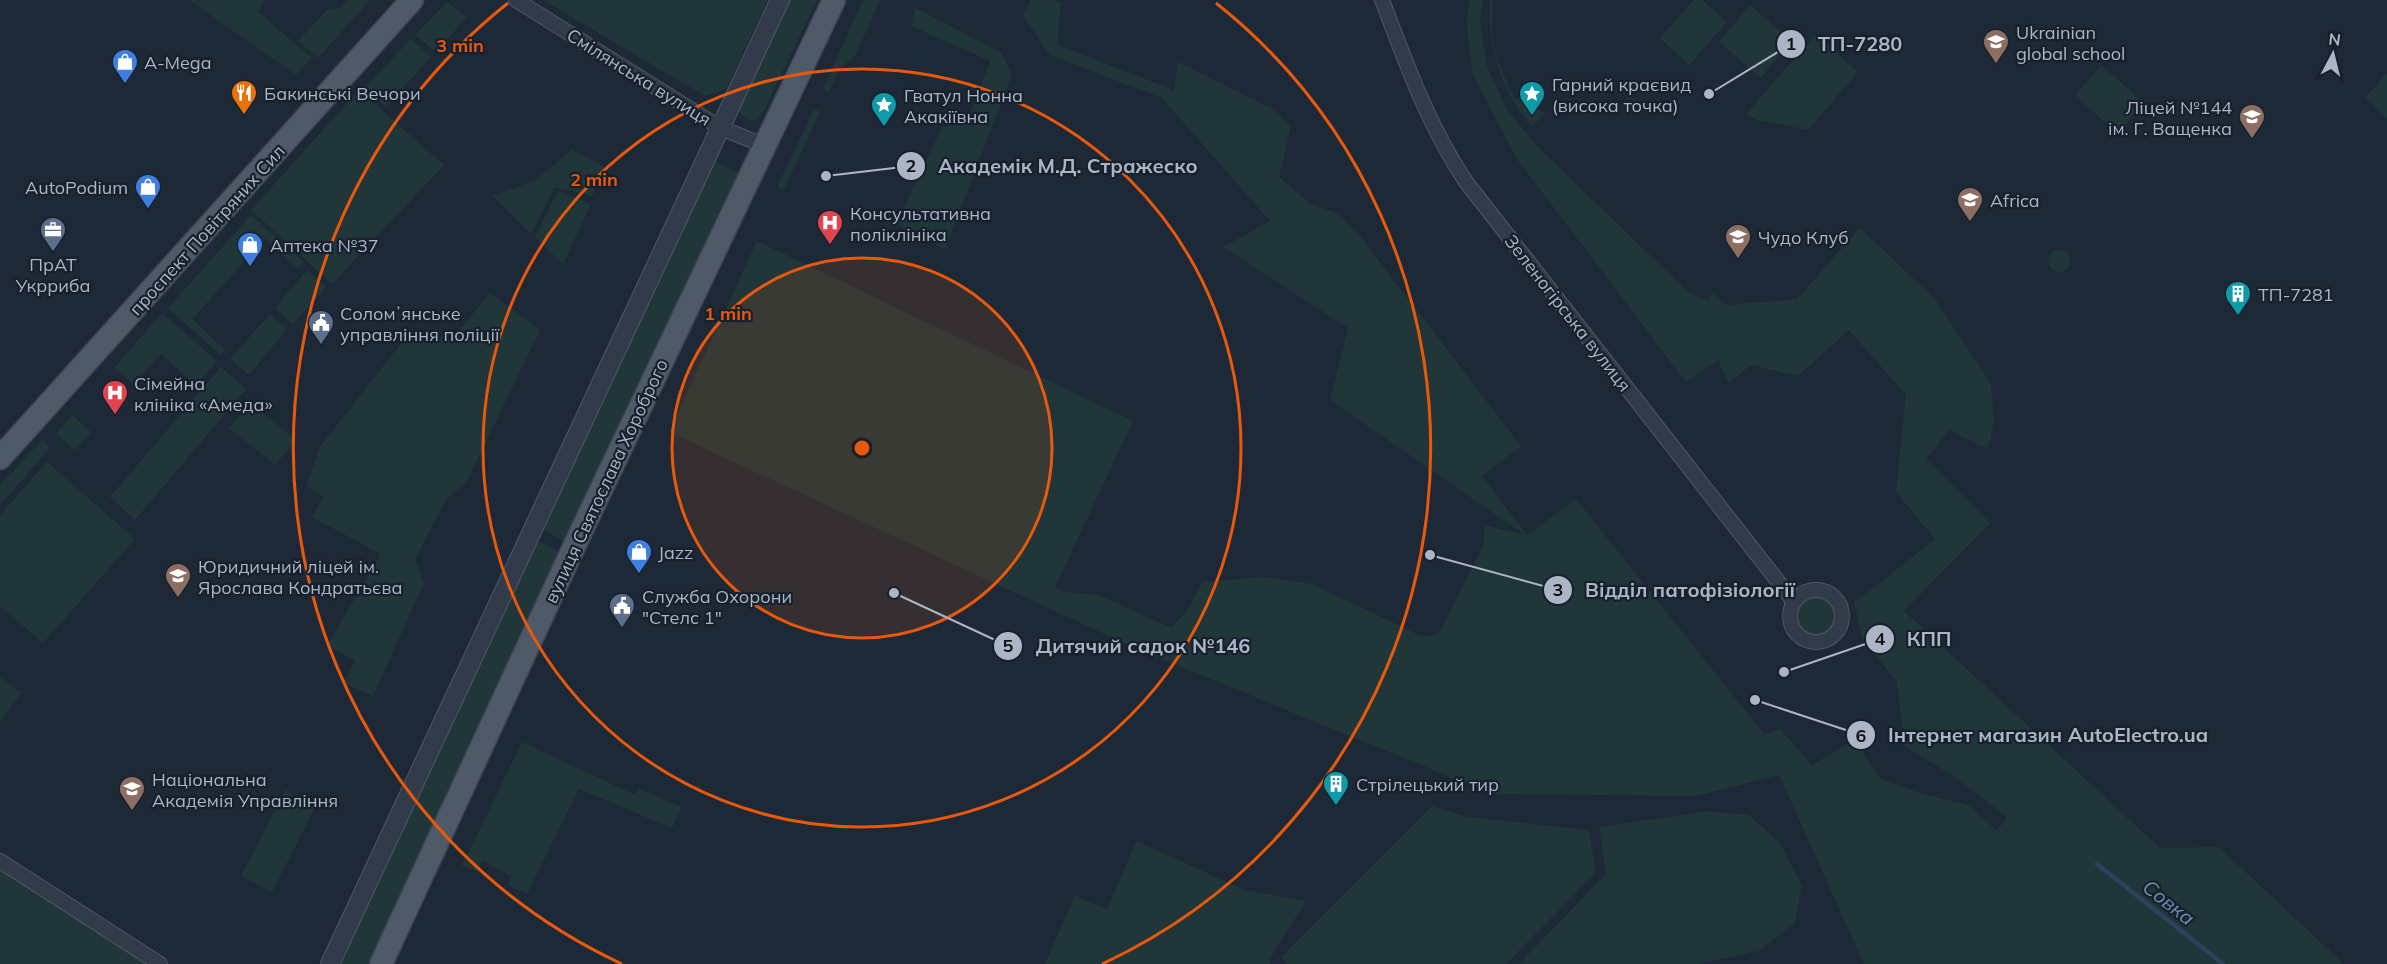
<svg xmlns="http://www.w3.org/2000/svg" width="2387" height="964" font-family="Mulish,sans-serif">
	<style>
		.green { fill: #203639 }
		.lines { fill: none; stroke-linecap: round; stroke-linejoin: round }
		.stream { stroke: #2d425f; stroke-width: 4.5 }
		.minor-casing { stroke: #4f5867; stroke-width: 16 }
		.tertiary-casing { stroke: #4f5867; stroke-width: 20 }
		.primary-casing { stroke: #3b4452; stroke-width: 25 }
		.minor { stroke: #313b49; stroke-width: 14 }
		.tertiary { stroke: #313b49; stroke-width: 18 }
		.primary { stroke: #4f5a69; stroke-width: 22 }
		.ring { fill: none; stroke: #e8590c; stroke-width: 3 }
		.labels { text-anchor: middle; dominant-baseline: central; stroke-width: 4.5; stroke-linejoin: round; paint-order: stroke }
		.poi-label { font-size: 18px; fill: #abb5c6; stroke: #17202d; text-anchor: start }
		.street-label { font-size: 18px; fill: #abb5c6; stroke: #17202d }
		.water-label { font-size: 20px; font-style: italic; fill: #708cb2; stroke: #17202d }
		.centre { fill: #e8590c; stroke: #17202d; stroke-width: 3 }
		.ring-label { font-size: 18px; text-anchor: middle; font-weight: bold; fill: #e8590c; stroke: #17202d; stroke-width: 4.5; stroke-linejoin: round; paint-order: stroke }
		.leader { fill: none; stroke: #abb5c6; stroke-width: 2 }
		.callout-dot { fill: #abb5c6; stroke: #17202d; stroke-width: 2 }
		.mark-label { font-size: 18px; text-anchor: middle; font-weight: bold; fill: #111 }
		.callout-label { font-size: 20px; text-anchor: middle; font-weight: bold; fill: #abb5c6; stroke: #17202d; stroke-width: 4.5; stroke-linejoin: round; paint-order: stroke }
	</style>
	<rect width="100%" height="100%" fill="#1e2938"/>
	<g class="green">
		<polygon points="189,0 265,0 258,12 312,58 296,75"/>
		<polygon points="347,0 370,0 318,58 298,41 328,9 341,8"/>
		<polygon points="543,0 768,0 726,89 705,96"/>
		<polygon points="786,0 817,0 763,112 756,120 747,120 738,111"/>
		<polygon points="863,0 880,0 856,54 840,69 829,92 823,89"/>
		<polygon points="1031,0 1055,0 1061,3 1057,45 1174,90 1178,62 1272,109 1291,126 1279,177 1312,205 1335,212 1357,232 1521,446 1482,476 1527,535 1576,499 1764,734 1780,729 1812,765 1854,740 1880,778 1922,794 1969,805 1997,831 2007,817 1953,776 1905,746 1897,682 1863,639 1854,603 1935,539 1896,492 1906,395 1849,330 1798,376 1751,365 1728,383 1718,360 1686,382 1516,158 1472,72 1467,24 1469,0 1483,0 1480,21 1487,67 1508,111 1537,146 1688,292 1708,301 1712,293 1727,305 1797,299 1860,228 1935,299 1991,384 1994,422 1988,449 1949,430 1926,459 1990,523 1904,611 2160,848 2219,847 2344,964 1864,964 1779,775 1697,796 1492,794 1128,645 669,432 757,241 1133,421 1055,587 1066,592 1099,595 1171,628 1187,611 1202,582 1263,577 1312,584 1421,636 1438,635 1483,547 1485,525 1525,535 1330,400 1348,328 1223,247 1270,221 1162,98 1050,55 1023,15"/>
		<path d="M1490,0H1493L1492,35L1498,61L1509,87L1515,98L1545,113L1532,127C1499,87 1489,51 1490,0Z"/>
		<polygon points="1694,0 1702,0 1727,22 1689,65 1660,38"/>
		<polygon points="447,2 467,17 436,52 415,35"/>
		<polygon points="1750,5 1791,41 1761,78 1719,42"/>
		<polygon points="915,8 1001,52 1012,74 945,250 896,224 942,127 969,117 990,61 911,26"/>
		<polygon points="1815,35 1858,72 1808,130 1757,120 1746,114"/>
		<polygon points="411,39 431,57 386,106 364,88"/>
		<polygon points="2101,65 2143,102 2118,133 2075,96"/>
		<polygon points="2387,73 2387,118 2365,98"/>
		<polygon points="359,90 444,165 332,284 251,210"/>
		<polygon points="814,109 820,112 784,190 777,187"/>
		<polygon points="572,150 605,167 592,196 555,187 531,234 493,196 535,180"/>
		<polygon points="714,161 740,174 568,543 542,529"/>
		<polygon points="558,191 591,204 563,264 535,237"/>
		<polygon points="251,215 304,262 298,269 265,239 192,319 225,350 221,355 168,308"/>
		<circle cx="2059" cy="261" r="11"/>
		<polygon points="307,270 326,287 293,324 275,308"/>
		<polygon points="490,293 540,330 467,481 445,501 415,560 424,583 373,696 344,683 355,660 327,646 381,554 312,517 323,497 307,486 319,448 410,332 452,339"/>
		<polygon points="162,313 217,361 196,385 161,354 133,383 114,368"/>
		<polygon points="270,314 287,329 249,375 230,359"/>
		<polygon points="221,367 246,389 135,520 110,497"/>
		<polygon points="250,403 296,440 275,465 229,428"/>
		<polygon points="72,415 91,432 75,450 56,434"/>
		<polygon points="42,440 50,448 0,505 0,485"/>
		<polygon points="47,462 135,539 43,643 0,606 0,515"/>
		<polygon points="536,540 562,553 372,964 337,964"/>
		<circle cx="1816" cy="617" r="21"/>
		<polygon points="0,677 21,693 0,722"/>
		<polygon points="522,742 635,795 639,789 681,807 672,828 579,789 527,894 508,885 512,876 482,861 476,871 462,866"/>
		<polygon points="285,790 316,806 272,892 241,876"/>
		<polygon points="1432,806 1468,817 1589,830 1596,873 1506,964 1288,964 1281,957"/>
		<polygon points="1709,811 1749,815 1780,843 1802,885 1795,923 1759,951 1699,964 1519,964 1606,874 1599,827"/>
		<polygon points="1136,841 1245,890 1306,901 1269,960 1271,964 1045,964 1075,895 1107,910"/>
		<polygon points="0,867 150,964 0,964"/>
	</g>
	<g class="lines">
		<polyline class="stream" points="2097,864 2223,964"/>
		<defs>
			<g id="minor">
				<polyline points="516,0 719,127 765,146"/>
				<path d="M1382,0C1407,65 1427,123 1466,182L1794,602"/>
				<circle cx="1816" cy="616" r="26"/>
				<polyline points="0,861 160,964"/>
			</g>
			<polyline id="tertiary" points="330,964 780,0"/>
			<g id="primary">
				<polyline points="0,458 412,0"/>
				<polyline points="381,964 579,536 834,0"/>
			</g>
		</defs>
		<use href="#minor" class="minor-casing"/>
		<use href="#tertiary" class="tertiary-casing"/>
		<use href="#primary" class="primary-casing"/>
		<use href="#minor" class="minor"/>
		<use href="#tertiary" class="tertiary"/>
		<use href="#primary" class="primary"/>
	</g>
	<circle cx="862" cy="448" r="190" fill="#e8590c" fill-opacity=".12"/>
	<g class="ring">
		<circle cx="862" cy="448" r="190"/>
		<circle cx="862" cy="448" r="379"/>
		<path d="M622 964A569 569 0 0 1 508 3M1216 3A569 569 0 0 1 1102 964"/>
	</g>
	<defs>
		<symbol id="school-pin" viewBox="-11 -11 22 30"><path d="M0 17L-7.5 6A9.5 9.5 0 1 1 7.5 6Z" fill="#8d6e63" stroke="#17202d"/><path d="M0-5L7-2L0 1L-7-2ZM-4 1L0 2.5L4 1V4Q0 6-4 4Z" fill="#fff"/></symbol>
		<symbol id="shop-pin" viewBox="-11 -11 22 30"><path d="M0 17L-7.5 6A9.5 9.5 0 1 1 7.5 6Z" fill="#3f7fe0" stroke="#17202d"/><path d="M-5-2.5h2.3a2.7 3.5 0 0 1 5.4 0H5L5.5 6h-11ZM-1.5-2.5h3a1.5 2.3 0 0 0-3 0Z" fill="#fff"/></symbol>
		<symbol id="restaurant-pin" viewBox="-11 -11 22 30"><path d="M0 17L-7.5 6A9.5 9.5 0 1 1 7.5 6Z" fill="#e8710a" stroke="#17202d"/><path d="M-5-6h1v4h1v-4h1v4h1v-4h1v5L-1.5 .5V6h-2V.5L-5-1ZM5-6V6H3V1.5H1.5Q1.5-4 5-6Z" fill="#fff"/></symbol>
		<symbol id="sight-pin" viewBox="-11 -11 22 30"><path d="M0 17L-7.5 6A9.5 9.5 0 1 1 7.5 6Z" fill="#0f9aa8" stroke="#17202d"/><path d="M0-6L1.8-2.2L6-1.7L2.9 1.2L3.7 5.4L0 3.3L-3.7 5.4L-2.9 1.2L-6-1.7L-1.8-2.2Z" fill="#fff"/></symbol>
		<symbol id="hospital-pin" viewBox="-11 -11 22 30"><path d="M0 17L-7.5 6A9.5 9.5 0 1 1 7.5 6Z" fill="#e0444e" stroke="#17202d"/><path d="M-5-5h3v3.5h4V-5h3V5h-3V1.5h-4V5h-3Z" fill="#fff"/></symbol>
		<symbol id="office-pin" viewBox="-11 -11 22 30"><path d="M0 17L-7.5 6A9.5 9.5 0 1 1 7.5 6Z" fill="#5c6f8a" stroke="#17202d"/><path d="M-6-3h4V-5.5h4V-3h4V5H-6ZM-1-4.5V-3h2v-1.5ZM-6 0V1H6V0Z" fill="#fff"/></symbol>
		<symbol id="building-pin" viewBox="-11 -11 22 30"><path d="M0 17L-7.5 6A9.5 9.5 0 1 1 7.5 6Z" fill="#0f9aa8" stroke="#17202d"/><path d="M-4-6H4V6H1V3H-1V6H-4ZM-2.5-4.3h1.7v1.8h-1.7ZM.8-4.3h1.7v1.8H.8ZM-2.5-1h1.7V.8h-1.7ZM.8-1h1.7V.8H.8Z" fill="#fff"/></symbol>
		<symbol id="civic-pin" viewBox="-11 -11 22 30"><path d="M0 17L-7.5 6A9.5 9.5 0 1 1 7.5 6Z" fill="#5c6f8a" stroke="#17202d"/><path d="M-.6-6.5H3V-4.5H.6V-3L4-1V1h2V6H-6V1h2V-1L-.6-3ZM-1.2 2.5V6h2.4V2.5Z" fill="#fff"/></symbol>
		<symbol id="university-pin" viewBox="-11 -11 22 30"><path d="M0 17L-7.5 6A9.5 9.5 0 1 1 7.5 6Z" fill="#8d6e63" stroke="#17202d"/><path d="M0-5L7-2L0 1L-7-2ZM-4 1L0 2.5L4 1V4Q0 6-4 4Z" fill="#fff"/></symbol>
	</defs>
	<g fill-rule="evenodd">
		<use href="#school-pin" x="1981" y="27" width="30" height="40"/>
		<use href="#shop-pin" x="110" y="47" width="30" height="40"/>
		<use href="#restaurant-pin" x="229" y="78" width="30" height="40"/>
		<use href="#sight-pin" x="1517" y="79" width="30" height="40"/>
		<use href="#sight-pin" x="869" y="90" width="30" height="40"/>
		<use href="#school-pin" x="2237" y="102" width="30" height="40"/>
		<use href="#shop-pin" x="133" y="172" width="30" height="40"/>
		<use href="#school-pin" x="1955" y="185" width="30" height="40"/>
		<use href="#hospital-pin" x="815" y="208" width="30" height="40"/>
		<use href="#office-pin" x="38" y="215" width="30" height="40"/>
		<use href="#school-pin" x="1723" y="222" width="30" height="40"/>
		<use href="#shop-pin" x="235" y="230" width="30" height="40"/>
		<use href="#building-pin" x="2223" y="279" width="30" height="40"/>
		<use href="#civic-pin" x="306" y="308" width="30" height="40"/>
		<use href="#hospital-pin" x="100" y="378" width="30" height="40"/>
		<use href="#shop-pin" x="624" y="537" width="30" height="40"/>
		<use href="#school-pin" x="163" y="561" width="30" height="40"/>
		<use href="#civic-pin" x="607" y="591" width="30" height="40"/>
		<use href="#building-pin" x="1321" y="769" width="30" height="40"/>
		<use href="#university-pin" x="117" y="774" width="30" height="40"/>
	</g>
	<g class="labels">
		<g class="poi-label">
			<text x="2016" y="32">Ukrainian<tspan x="2016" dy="21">global school</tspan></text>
			<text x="144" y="62">A-Mega</text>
			<text x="1552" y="84">Гарний краєвид<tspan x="1552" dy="21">(висока точка)</tspan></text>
			<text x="264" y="93">Бакинські Вечори</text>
			<text x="904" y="95">Гватул Нонна<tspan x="904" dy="21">Акакіївна</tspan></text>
			<text x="2232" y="107" text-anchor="end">Ліцей №144<tspan x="2232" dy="21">ім. Г. Ващенка</tspan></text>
			<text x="128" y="187" text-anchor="end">AutoPodium</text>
			<text x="1990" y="200">Africa</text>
			<text x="850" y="213">Консультативна<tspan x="850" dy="21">поліклініка</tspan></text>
			<text x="1758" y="237">Чудо Клуб</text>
			<text x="270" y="245">Аптека №37</text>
			<text x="53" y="264" text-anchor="middle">ПрАТ<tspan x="53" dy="21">Укрриба</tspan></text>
			<text x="2258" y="294">ТП-7281</text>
			<text x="340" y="313">Соломʼянське<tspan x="340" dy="21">управління поліції</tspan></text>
			<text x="134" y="383">Сімейна<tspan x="134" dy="21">клініка «Амеда»</tspan></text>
			<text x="658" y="552">Jazz</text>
			<text x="198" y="566">Юридичний ліцей ім.<tspan x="198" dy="21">Ярослава Кондратьєва</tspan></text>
			<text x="642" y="596">Служба Охорони<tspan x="642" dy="21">"Стелс 1"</tspan></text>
			<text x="152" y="779">Національна<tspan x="152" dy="21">Академія Управління</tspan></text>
			<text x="1356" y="784">Стрілецький тир</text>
		</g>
		<g class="street-label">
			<text transform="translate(639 77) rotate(32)">Смілянська вулиця</text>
			<text transform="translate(207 230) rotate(-48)">проспект Повітряних Сил</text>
			<text transform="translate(1568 313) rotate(52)">Зеленогірська вулиця</text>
			<text transform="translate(606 481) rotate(-65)">вулиця Святослава Хороброго</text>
		</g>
		<g class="water-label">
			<text transform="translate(2169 902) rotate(38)">Совка</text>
		</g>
	</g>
	<circle cx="862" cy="448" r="9" class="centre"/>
	<g class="ring-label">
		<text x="460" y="52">3 min</text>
		<text x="594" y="186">2 min</text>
		<text x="728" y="320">1 min</text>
	</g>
	<path class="leader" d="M1709 94L1791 44M826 176L911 166M1430 555L1558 590M1784 672L1880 639M894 593L1008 646M1755 700L1861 735"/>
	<g class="callout-dot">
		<circle cx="1709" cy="94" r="6"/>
		<circle cx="826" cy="176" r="6"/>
		<circle cx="1430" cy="555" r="6"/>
		<circle cx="1784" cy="672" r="6"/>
		<circle cx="894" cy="593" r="6"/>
		<circle cx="1755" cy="700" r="6"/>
		<circle cx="1791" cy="44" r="15"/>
		<circle cx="911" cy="166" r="15"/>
		<circle cx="1558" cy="590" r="15"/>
		<circle cx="1880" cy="639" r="15"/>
		<circle cx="1008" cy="646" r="15"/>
		<circle cx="1861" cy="735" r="15"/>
	</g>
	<g class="mark-label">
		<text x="1791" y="50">1</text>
		<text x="911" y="172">2</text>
		<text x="1558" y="596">3</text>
		<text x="1880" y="645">4</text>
		<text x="1008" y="652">5</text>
		<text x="1861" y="742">6</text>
	</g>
	<g class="callout-label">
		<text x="1860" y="51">ТП-7280</text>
		<text x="1068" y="173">Академік М.Д. Стражеско</text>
		<text x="1690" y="597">Відділ патофізіології</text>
		<text x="1929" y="646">КПП</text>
		<text x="1143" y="653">Дитячий садок №146</text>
		<text x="2048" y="742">Інтернет магазин AutoElectro.ua</text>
	</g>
	<g transform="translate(2333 54) rotate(7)" stroke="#17202d" stroke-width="4.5" paint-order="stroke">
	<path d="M0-4.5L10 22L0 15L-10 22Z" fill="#abb5c6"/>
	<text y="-9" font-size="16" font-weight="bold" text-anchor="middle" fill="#abb5c6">N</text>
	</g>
</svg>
